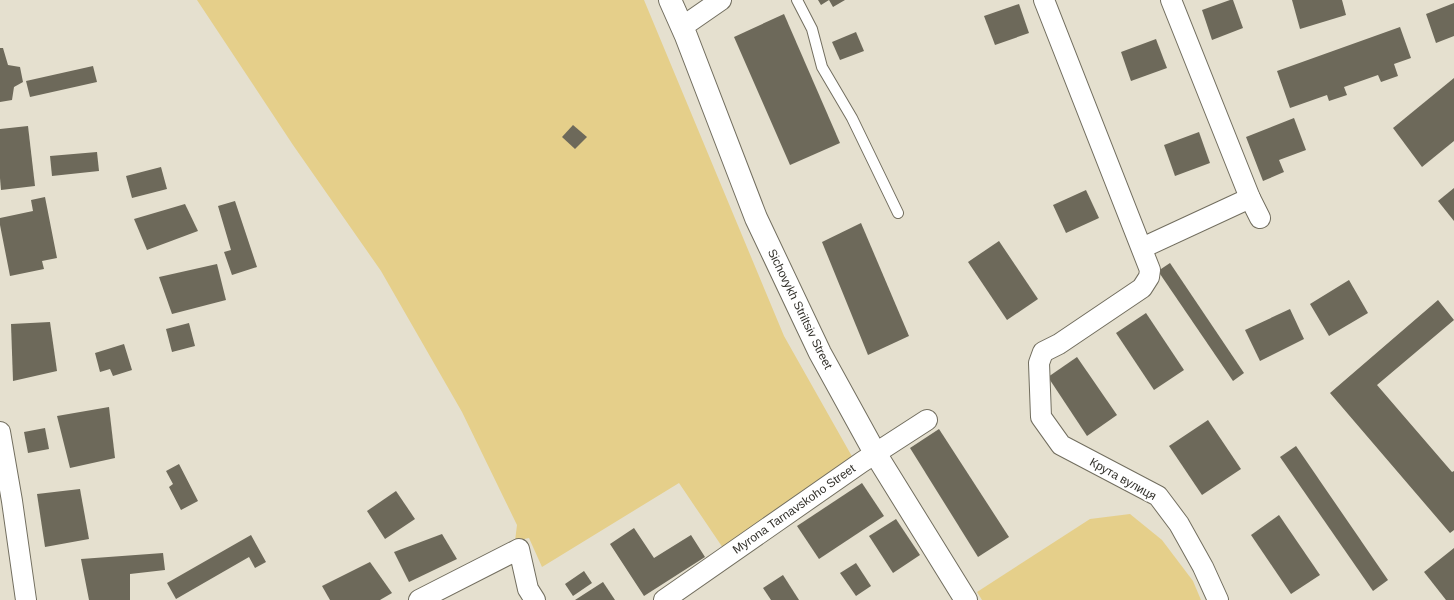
<svg xmlns="http://www.w3.org/2000/svg" width="1454" height="600" font-family="Helvetica,sans-serif">
	<style>
		.green { fill: #e5cf8a }
		.building { fill: #6d695a }
		.lines { fill: none; stroke-linecap: round; stroke-linejoin: round }
		.service-casing { stroke: #726e5f; stroke-width: 12 }
		.minor-casing { stroke: #726e5f; stroke-width: 22 }
		.tertiary-casing { stroke: #726e5f; stroke-width: 24 }
		.service { stroke: #fff; stroke-width: 10 }
		.minor { stroke: #fff; stroke-width: 20 }
		.tertiary { stroke: #fff; stroke-width: 22 }
		.labels { text-anchor: middle; dominant-baseline: central; stroke-width: 4; stroke-linejoin: round; paint-order: stroke }
		.street-label { font-size: 12px; fill: #33312b; stroke: #fff }
	</style>
	<rect width="100%" height="100%" fill="#e5e0cf"/>
	<g class="green">
		<polygon points="197,0 644,0 784,336 854,460 723,548 679,483 542,567 529,538 515,541 517,525 462,412 381,271 293,145"/>
		<polygon points="1130,514 1162,540 1193,581 1201,600 982,600 977,592 1090,519"/>
	</g>
	<g class="building">
		<polygon points="818,0 845,0 833,7 829,0 821,5"/>
		<polygon points="1230,0 1233,0 1243,28 1212,40 1202,10"/>
		<polygon points="1292,0 1342,0 1346,15 1300,29"/>
		<polygon points="1454,3 1454,36 1436,43 1426,14"/>
		<polygon points="1019,4 1029,33 995,45 984,16"/>
		<polygon points="784,14 840,143 790,165 734,37"/>
		<polygon points="1400,27 1411,58 1394,64 1398,76 1381,82 1378,75 1344,87 1347,95 1329,101 1327,95 1290,108 1277,71"/>
		<polygon points="856,32 864,51 840,60 832,42"/>
		<polygon points="1156,39 1167,68 1131,81 1121,52"/>
		<polygon points="0,48 3,48 8,65 20,67 23,82 14,87 12,100 0,102"/>
		<polygon points="93,66 97,82 30,97 26,81"/>
		<polygon points="1454,78 1454,141 1422,167 1393,128"/>
		<polygon points="1294,118 1306,150 1279,160 1284,172 1263,181 1246,137"/>
		<polygon points="573,125 587,137 575,149 562,137"/>
		<polygon points="28,126 35,186 1,190 0,178 0,129"/>
		<polygon points="1199,132 1210,163 1175,176 1164,145"/>
		<polygon points="97,152 99,171 52,176 50,156"/>
		<polygon points="161,167 167,189 132,198 126,176"/>
		<polygon points="1454,188 1454,221 1438,201"/>
		<polygon points="1086,190 1099,218 1066,233 1053,205"/>
		<polygon points="45,197 57,258 42,261 44,269 10,276 0,225 0,218 33,211 31,200"/>
		<polygon points="235,201 257,267 232,275 224,252 231,250 218,206"/>
		<polygon points="185,204 198,231 147,250 134,219"/>
		<polygon points="861,223 909,336 868,355 822,242"/>
		<polygon points="999,241 1038,299 1007,320 968,262"/>
		<polygon points="1170,263 1244,373 1233,381 1158,271"/>
		<polygon points="217,264 226,300 172,314 159,277"/>
		<polygon points="1349,280 1368,313 1329,336 1310,304"/>
		<polygon points="1438,300 1454,320 1377,385 1452,472 1454,471 1454,530 1450,533 1330,393"/>
		<polygon points="1290,309 1304,339 1260,361 1245,330"/>
		<polygon points="1146,313 1184,370 1154,390 1116,333"/>
		<polygon points="50,322 57,371 13,381 11,324"/>
		<polygon points="189,323 195,346 172,352 166,329"/>
		<polygon points="124,344 132,370 113,376 110,369 100,372 95,353"/>
		<polygon points="1077,357 1117,415 1087,436 1048,377"/>
		<polygon points="109,407 115,458 70,468 57,416"/>
		<polygon points="1208,420 1241,469 1202,495 1169,446"/>
		<polygon points="45,428 49,449 28,453 24,432"/>
		<polygon points="939,429 1009,537 978,557 910,448"/>
		<polygon points="1296,446 1388,580 1373,591 1280,457"/>
		<polygon points="179,464 198,501 181,510 169,487 173,484 166,471"/>
		<polygon points="862,483 884,516 819,559 797,526"/>
		<polygon points="80,489 89,539 45,547 37,494"/>
		<polygon points="396,491 415,519 385,539 367,511"/>
		<polygon points="1279,515 1320,575 1291,594 1251,535"/>
		<polygon points="896,519 920,555 893,573 869,536"/>
		<polygon points="634,528 654,558 691,535 705,557 644,596 610,544"/>
		<polygon points="442,534 457,559 409,582 394,552"/>
		<polygon points="251,535 266,562 255,568 249,557 176,599 167,583"/>
		<polygon points="1454,548 1454,600 1446,600 1424,572"/>
		<polygon points="163,553 165,570 130,574 130,600 89,600 81,559"/>
		<polygon points="370,562 392,593 380,600 330,600 322,586"/>
		<polygon points="856,563 871,586 856,596 840,573"/>
		<polygon points="584,571 592,583 573,596 565,584"/>
		<polygon points="783,575 799,600 771,600 763,588"/>
		<polygon points="603,582 615,600 575,600"/>
	</g>
	<g class="lines">
		<defs>
			<polyline id="service" points="797,0 812,29 822,67 852,118 898,213"/>
			<g id="minor">
				<polyline points="1044,0 1150,270 1149,277 1142,288 1059,344 1043,352 1039,363 1041,417 1061,445 1158,496 1179,524 1203,567 1218,600"/>
				<polyline points="1171,0 1250,198 1260,218"/>
				<polyline points="682,27 721,0"/>
				<polyline points="1142,248 1250,198"/>
				<polyline points="0,432 12,501 26,600"/>
				<polyline points="419,600 519,549 528,589 535,600"/>
				<polyline points="664,600 862,462 927,420"/>
			</g>
			<polyline id="tertiary" points="670,0 686,36 756,218 820,353 875,453 966,600"/>
		</defs>
		<use href="#service" class="service-casing"/>
		<use href="#minor" class="minor-casing"/>
		<use href="#tertiary" class="tertiary-casing"/>
		<use href="#service" class="service"/>
		<use href="#minor" class="minor"/>
		<use href="#tertiary" class="tertiary"/>
	</g>
	<g class="labels">
		<g class="street-label">
			<text transform="translate(800 309) rotate(64)">Sichovykh Striltsiv Street</text>
			<text transform="translate(1123 479) rotate(29)">Крута вулиця</text>
			<text transform="translate(794 509) rotate(-35)">Myrona Tarnavskoho Street</text>
		</g>
	</g>
</svg>
